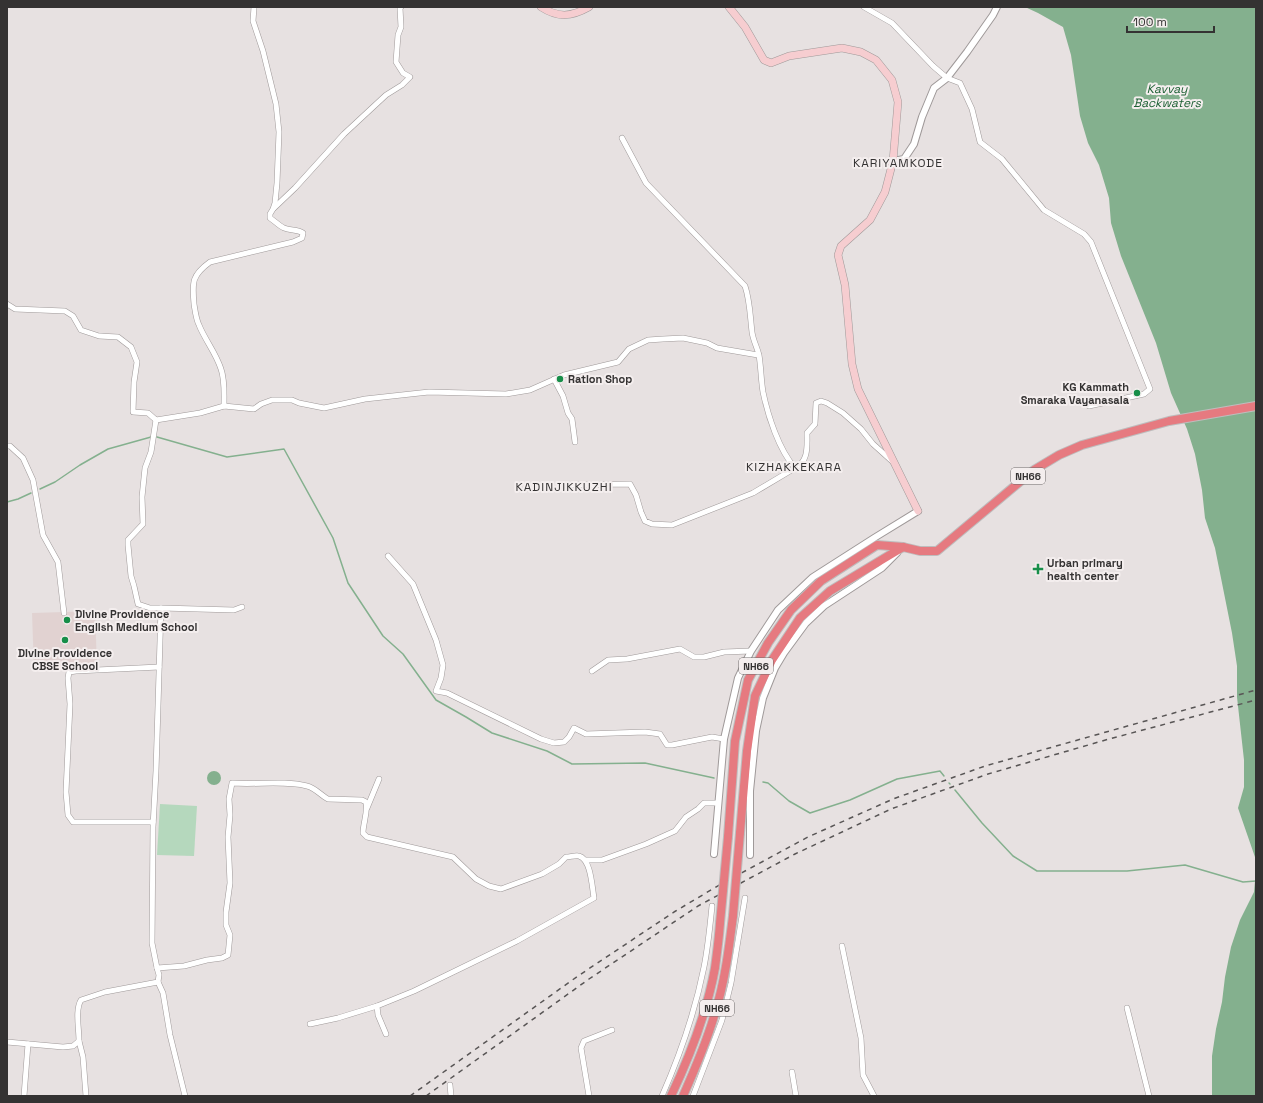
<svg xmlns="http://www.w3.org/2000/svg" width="1263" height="1103" font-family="'Space Grotesk',sans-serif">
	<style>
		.built { fill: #e1d2d1 }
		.green { fill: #b5d8bd }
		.water { fill: #84b08e }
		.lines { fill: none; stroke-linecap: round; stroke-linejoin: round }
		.stream { stroke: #84b08e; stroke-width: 1.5 }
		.minor-casing { stroke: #9f9999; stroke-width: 6 }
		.tertiary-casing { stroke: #9f9999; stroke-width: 8 }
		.secondary-casing { stroke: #9f9999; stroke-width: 8 }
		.trunk-casing { stroke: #bebdbd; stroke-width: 10 }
		.minor { stroke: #fff; stroke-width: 5 }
		.tertiary { stroke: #fff; stroke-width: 6 }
		.secondary { stroke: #f6cdd0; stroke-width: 7 }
		.trunk { stroke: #e67a80; stroke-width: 8 }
		.rail { stroke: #585555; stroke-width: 1.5; stroke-dasharray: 5 5; stroke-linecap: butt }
		.trunk-bridge-casing { stroke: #bebdbd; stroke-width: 10; stroke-linecap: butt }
		.trunk-bridge { stroke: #e67a80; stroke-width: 8 }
		.poi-dot { fill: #178e49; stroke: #f4eeee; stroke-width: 1.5 }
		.labels { text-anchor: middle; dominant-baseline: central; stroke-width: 4; stroke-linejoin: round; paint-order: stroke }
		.shield { fill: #f4eeee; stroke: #6e6a6a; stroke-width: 1 }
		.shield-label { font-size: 10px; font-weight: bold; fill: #343232 }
		.poi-label { font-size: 11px; font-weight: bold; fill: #343232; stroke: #f4eeee; text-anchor: start }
		.water-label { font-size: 12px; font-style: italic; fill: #1e6135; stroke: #f4eeee }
		.neighbourhood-label { font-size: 12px; letter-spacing: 1px; fill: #343232; stroke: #f4eeee }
	</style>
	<rect width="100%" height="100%" fill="#e7e1e1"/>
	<polygon class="built" points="95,611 97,667 34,669 32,613"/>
	<polygon class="green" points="160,804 197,806 194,856 157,855"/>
	<g class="water">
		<polygon points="1025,7 1256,7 1256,860 1238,808 1244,787 1244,760 1237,697 1237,666 1232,633 1215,548 1205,518 1202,490 1195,454 1187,429 1171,393 1156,343 1121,256 1111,223 1109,198 1099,165 1088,143 1080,116 1071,55 1063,27 1038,13"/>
		<circle cx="214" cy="778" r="7"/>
		<polygon points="1256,870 1256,1096 1212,1096 1212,1056 1216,1029 1222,1002 1225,977 1231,947 1240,920 1254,892"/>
	</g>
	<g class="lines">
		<g class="stream">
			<polyline points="157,437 227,457 284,449 333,538 348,583 383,636 403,654 436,700 466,717 492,733 547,751 572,764 645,763 714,778"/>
			<polyline points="40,489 55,482 80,465 108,449 151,437"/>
			<polyline points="7,502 18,499 31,493"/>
			<polyline points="763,782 768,783 789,801 810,813 850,800 897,779 940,771 944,776"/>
			<polyline points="949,783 950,784"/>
			<polyline points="955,790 982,823 1013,856 1037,871 1127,871 1185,865 1243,882 1256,881"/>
		</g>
		<defs>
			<g id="minor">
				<polyline points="864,7 892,23 933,66 947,78 960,83 972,109 980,142 1002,159 1044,210 1084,234 1091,242 1150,389 1144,394 1089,406"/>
				<path d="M622,138L646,183L745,286C750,301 750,315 752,332C753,340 757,347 759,355C761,367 761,380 763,392C768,416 779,450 795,468C809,461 807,446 807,433L815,424L816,403L821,401L827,403L843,413L861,429L873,444L893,462"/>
				<polyline points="274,208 295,188 344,134 386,95 402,85 410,77 403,73 396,62 398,35 401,27 400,8 401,7"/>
				<polyline points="7,304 15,309 65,311 73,316 81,330 99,336 118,337 131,347 137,362 134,382 133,412 148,413 156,420 200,413 224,406 254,409 261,404 272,400 292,400 299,403 324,408 365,399 429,392 506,394 530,390 564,375 618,362 629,349 648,340 663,339 683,338 707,343 717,348 758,355"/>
				<polyline points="554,379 563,396 568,413 572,419 575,442"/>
				<path d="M224,406C224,394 225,380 221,369C216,353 205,340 199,325C196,319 195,310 194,304C192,282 192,275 210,262L293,242L302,238L303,233C297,229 291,231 284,228C279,226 275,221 270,218V214L273,209L275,203L277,183L279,132L276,104L263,51L253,21L254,7"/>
				<polyline points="156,420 151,452 145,468 142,497 143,524 128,540 128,545 131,576 134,586 138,604 150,608 161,608"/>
				<polyline points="7,446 10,446 23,458 33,480 43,535 58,562 64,613"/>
				<polyline points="564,485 630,484 636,495 641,512 645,521 652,524 672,525 753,493 795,468"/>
				<polyline points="388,556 413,584 436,640 443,665 441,678 436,691 447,693 541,739 554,743 564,742 569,737 574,728 586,734 645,732 660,734 667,745 672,745 712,737 724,739"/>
				<polyline points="592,671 608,660 627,659 680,649 694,657 704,657 724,652 751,651"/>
				<polyline points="367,808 379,779"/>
				<polyline points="153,822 73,822 68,815 66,792 70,704 68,678 69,672 76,671 159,667"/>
				<polyline points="586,860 602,860 646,844 675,831 686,817 698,809 704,803 718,803"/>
				<polyline points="842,946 861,1038 863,1075 874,1096"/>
				<path d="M157,968L184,966L207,960L222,958L228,955L230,935L226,925V912L230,883L228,837L230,815L229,799L232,783C257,785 284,780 307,786C316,788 321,796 328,799L362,800L366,802C368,813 363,823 363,833L367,837L453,857L476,879L489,886L501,889L542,874L559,864L566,857C570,857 576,855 579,856C591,859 592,887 594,898L517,941L414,991L377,1006L378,1015L386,1034"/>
				<polyline points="158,982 163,993 170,1035 185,1096"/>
				<polyline points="1127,1008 1149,1096"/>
				<polyline points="310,1024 338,1018 377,1006"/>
				<polyline points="79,1041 83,1057 86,1096"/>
				<path d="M7,1042L63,1047L73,1046L79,1041C79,1028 75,1010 81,1000L105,992L158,982L159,975L157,968L152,943L153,827L156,771L161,608L234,610L242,607"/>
				<polyline points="792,1072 796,1096"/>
				<polyline points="450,1085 451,1096"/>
				<polyline points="24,1096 28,1044"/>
				<polyline points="589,1096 581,1048 584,1041 612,1030"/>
				<path d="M662,1096C680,1055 695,1012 704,967C708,947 710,926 712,906"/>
				<polyline points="693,1096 722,1020 731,983 745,898"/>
			</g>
			<g id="tertiary">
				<polyline points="893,161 904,159 914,144 922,117 934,88 947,78 967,52 993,15 997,7"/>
				<polyline points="714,854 724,739 738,678 751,651 778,610 813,577 874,538 918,511"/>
				<polyline points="750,855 750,791 756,731 763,698 775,668 784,653 806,623 824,606 882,568 897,553"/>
			</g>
			<g id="secondary">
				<path d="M541,7C558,18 571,17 589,7"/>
				<polyline points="729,7 745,27 764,60 771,63 789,56 842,48 861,52 876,60 892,80 898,102 893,161 885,192 870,220 841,246 838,255 845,285 852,364 858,389 918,511"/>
			</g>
			<g id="trunk">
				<polyline points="740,833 747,751 755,696 772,660 800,618 830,591 903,547"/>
				<polyline points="728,837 735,741 748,680 768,643 791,610 821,581 877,545 903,547 920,551 937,551 1034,470 1059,455 1082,445 1169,421 1256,406"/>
				<path d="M671,1096C690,1056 707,1012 715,968C717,953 719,938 720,923"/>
				<path d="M683,1096C695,1069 707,1041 715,1013C725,981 729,948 733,916"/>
			</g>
		</defs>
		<use href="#minor" class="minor-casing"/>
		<use href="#tertiary" class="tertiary-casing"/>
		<use href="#secondary" class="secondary-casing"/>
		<use href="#trunk" class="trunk-casing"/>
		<use href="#minor" class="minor"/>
		<use href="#tertiary" class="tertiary"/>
		<use href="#secondary" class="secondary"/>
		<use href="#trunk" class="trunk"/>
		<g class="rail">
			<polyline points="410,1096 578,976 674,912 721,884 808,837 893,799 985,766 1256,690"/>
			<polyline points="426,1096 589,979 698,906 795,854 891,809 988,774 1109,739 1256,700"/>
		</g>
		<defs>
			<g id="trunk-bridge">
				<polyline points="733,916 740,833"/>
				<polyline points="720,923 728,837"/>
			</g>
		</defs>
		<use href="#trunk-bridge" class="trunk-bridge-casing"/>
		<use href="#trunk-bridge" class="trunk-bridge"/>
	</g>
	<g class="poi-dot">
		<circle cx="560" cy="379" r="4"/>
		<circle cx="1137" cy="393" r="4"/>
		<path d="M1036 563h4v4h4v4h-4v4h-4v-4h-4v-4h4z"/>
		<circle cx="67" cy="620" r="4"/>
		<circle cx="65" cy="640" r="4"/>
	</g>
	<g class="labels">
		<g class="shield">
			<rect x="1011" y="468" width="34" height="16" rx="3"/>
			<rect x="739" y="658" width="34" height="16" rx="3"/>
			<rect x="700" y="1000" width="34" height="16" rx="3"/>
		</g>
		<g class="shield-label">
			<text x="1028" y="476">NH66</text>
			<text x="756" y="666">NH66</text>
			<text x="717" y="1008">NH66</text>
		</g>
		<g class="poi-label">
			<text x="568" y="379">Ration Shop</text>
			<text x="1129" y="387" text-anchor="end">KG Kammath<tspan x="1129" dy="13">Smaraka Vayanasala</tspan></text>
			<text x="1047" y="563">Urban primary<tspan x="1047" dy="13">health center</tspan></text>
			<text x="75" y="614">Divine Providence<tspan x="75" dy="13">English Medium School</tspan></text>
			<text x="65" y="653" text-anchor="middle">Divine Providence<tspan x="65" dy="13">CBSE School</tspan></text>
		</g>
		<g class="water-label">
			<text x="1167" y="89">Kavvay<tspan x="1167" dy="14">Backwaters</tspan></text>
		</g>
		<g class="neighbourhood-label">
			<text x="898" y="163">KARIYAMKODE</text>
			<text x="794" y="467">KIZHAKKEKARA</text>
			<text x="564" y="487">KADINJIKKUZHI</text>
		</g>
	</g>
	<rect width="1263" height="1103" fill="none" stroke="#343232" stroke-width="16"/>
	<path d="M1127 26v6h87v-6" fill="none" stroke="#343232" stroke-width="2"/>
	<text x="1133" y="26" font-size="12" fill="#343232" stroke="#f4eeee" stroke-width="3" paint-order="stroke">100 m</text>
</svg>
